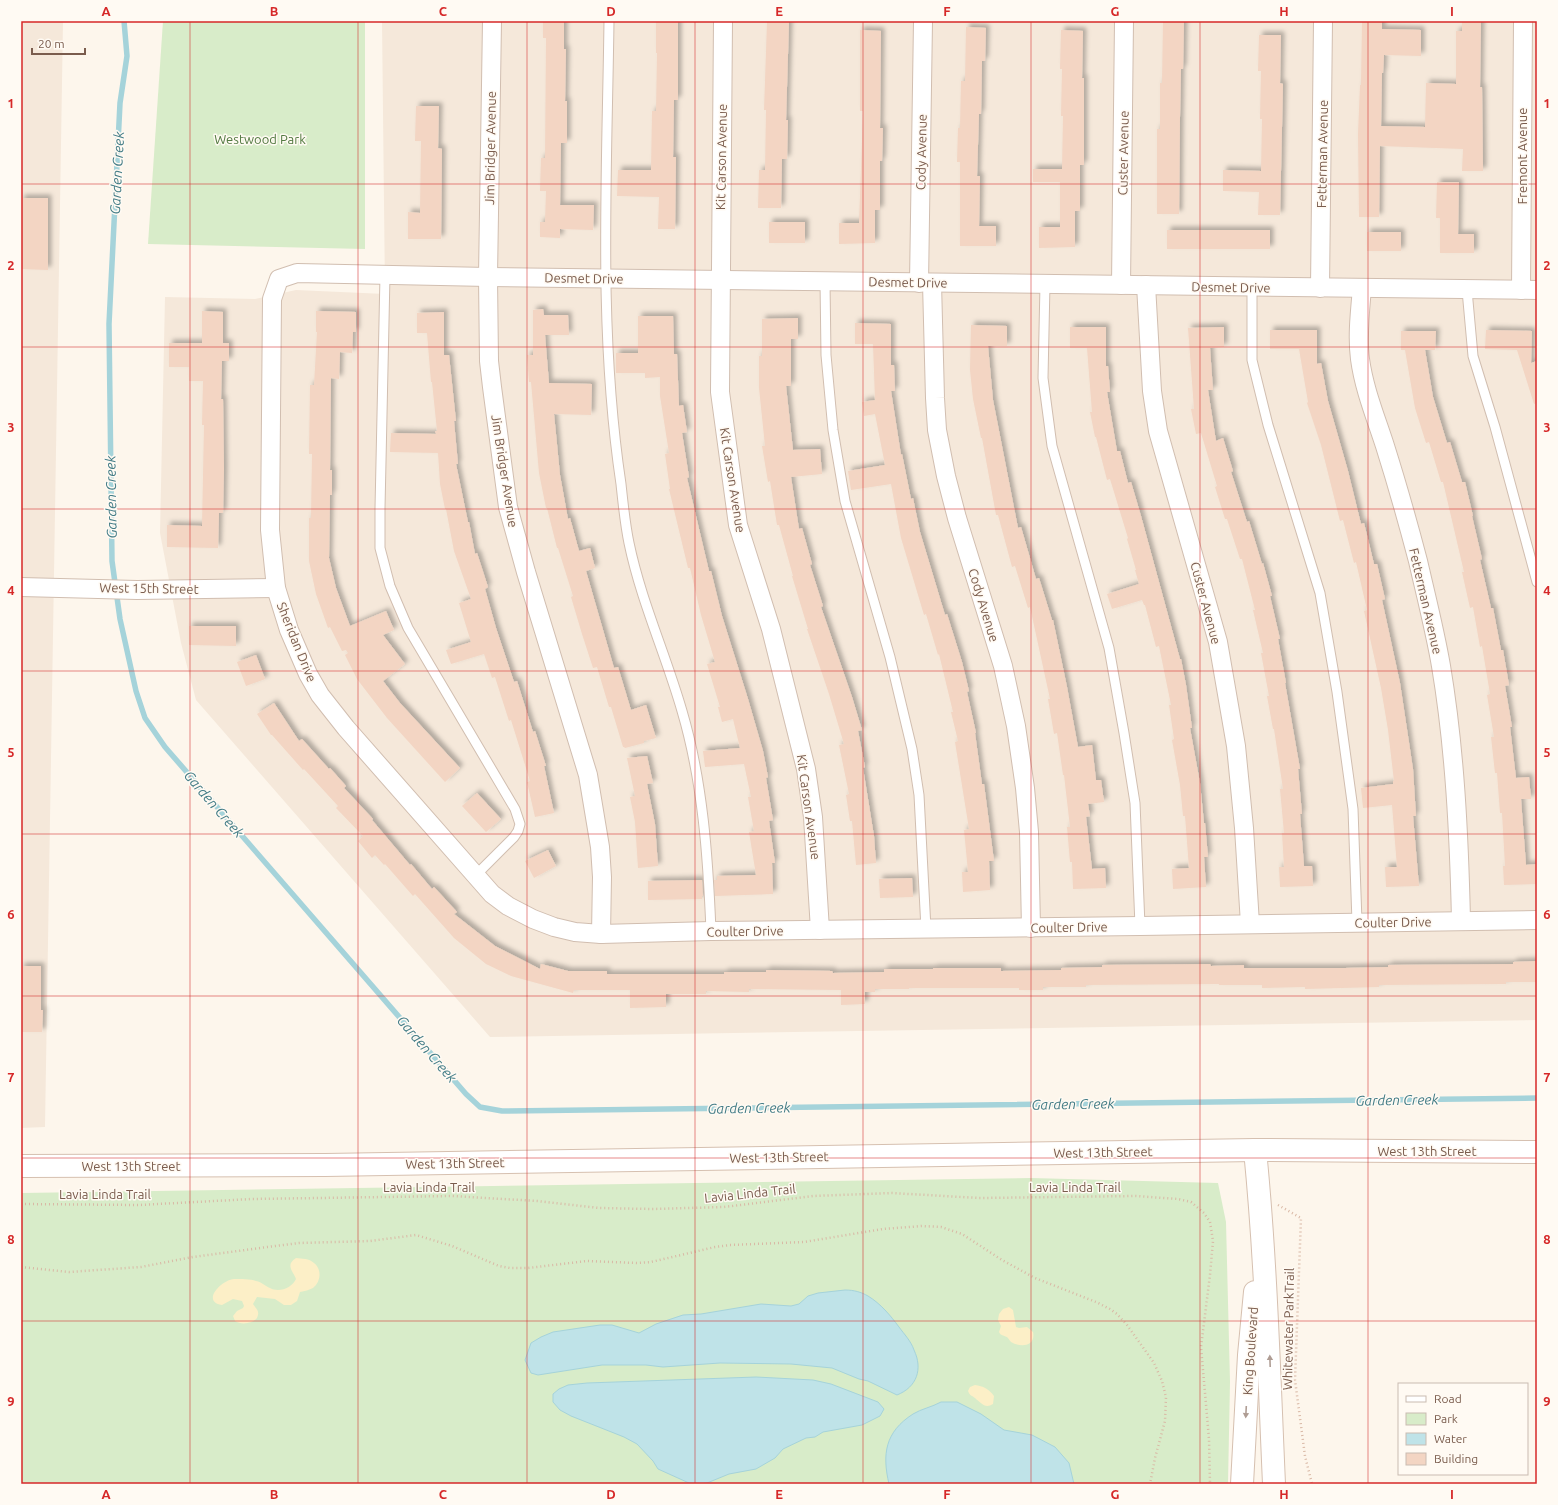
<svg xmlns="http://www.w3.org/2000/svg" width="1558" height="1505" font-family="Ubuntu,sans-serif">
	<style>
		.residential { fill: #f5e8da }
		.green { fill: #d8ecc9 }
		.sand { fill: #fcefc7 }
		.water { fill: #bfe3e8; stroke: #a5d3da }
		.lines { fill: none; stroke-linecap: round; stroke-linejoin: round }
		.stream { stroke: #a5d3da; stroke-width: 5.5 }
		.building { fill: #f3d5c3; filter: url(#shadow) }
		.lane-casing { stroke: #d1beb0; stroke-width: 11 }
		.street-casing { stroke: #d1beb0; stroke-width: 20 }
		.secondary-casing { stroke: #d6c0b0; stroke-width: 24 }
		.path { stroke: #d9b8a5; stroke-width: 2.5; stroke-dasharray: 1 3; stroke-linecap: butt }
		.lane { stroke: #fff; stroke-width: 9 }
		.street { stroke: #fff; stroke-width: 18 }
		.secondary { stroke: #fff; stroke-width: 22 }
		.oneway { fill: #af9d94 }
		.grid { fill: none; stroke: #d62828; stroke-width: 1; stroke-opacity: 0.55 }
		.labels { text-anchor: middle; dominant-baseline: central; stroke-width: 3; stroke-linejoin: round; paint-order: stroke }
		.park-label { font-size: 13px; fill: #537a41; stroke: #fffaf3 }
		.street-label { font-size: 13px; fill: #7a5c4d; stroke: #fffaf3 }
		.water-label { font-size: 14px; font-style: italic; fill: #437c86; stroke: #fffaf3 }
		.neatline { fill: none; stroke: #d62828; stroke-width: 1.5 }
		.grid-label { font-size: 13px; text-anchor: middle; font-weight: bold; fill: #d62828 }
	</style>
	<defs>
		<filter id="shadow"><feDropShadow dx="3.5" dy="-3.5" stdDeviation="2" flood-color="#0004"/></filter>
	</defs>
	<rect width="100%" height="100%" fill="#fdf6ec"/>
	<g class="residential">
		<polygon points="21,21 63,21 45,1127 21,1128"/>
		<polygon points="382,21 1537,21 1537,1020 490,1037 196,700 181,643 160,533 165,297 255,299 296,290 385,294"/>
	</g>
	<g class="green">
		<polygon points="163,21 365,21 365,249 148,244"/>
		<polygon points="1031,1178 1218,1183 1226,1222 1230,1382 1228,1484 21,1484 21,1193"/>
	</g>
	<g class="sand">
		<path d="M296,1258C302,1259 309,1258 314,1263C322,1269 321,1282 313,1288C309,1290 305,1291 300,1292L297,1301L291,1305H284L275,1299L257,1297L253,1304C257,1310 260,1311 257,1318C252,1324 241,1325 235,1321L233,1316L237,1311L243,1308L244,1306L242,1301L233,1299L222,1305C201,1302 221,1280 234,1279C241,1279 250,1279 256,1281C262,1282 265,1286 270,1288C279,1293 292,1288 296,1279C293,1271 285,1265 296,1258Z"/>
		<path d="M1009,1307L1013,1310L1016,1327L1019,1328L1027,1327L1033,1332C1036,1346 1021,1348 1011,1342C1010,1341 1009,1339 1007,1337C1003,1335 1001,1336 999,1332L1001,1326L998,1320L999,1314L1003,1309Z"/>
		<path d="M975,1385C983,1386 989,1389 994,1396L993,1404C985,1409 981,1403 975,1398C971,1395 970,1396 968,1391L970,1387Z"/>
	</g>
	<g class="water">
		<path d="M845,1290C854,1290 861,1292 868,1296C881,1304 890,1315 899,1327C904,1334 911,1341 914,1350C923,1369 917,1387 897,1395L868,1381L859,1379L832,1368L791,1364L720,1363L663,1367L646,1365H602L538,1375L531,1373L525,1360L531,1343L541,1337L553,1332L600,1325H612L639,1333L656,1324L683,1315L701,1314L761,1304L791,1306L799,1304L808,1296L818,1293Z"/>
		<polygon points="756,1377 813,1380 831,1384 878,1402 884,1409 880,1416 862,1425 823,1432 815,1437 806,1438 783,1449 775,1458 756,1469 729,1474 707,1483 698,1484 689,1483 658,1469 653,1461 637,1444 624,1437 571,1416 560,1410 553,1402 553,1394 559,1389 568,1385 587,1383"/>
		<path d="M941,1402H957L981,1414L1004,1430L1032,1435L1055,1447L1069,1463L1074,1484H889C882,1454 885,1432 913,1414C921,1409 932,1407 941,1402Z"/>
	</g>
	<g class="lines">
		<polyline class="stream" points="124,21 127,56 120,103 109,324 112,561 120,619 136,691 145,718 165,747 466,1094 480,1107 502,1111 1537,1098"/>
	</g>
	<g class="building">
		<polygon points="543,21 564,21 564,49 566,49 565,101 567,101 567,143 561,143 560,205 594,205 593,230 560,229 560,238 540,237 540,222 545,222 546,191 540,191 541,158 545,158 546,38 543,38"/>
		<polygon points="656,21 678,21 678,100 674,100 673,157 676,157 675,229 658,229 659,197 617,196 618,170 651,170 652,111 656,111 657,53 656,53"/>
		<polygon points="1163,21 1184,21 1183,69 1181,69 1180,117 1179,214 1157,214 1157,129 1160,129 1160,83 1162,83"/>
		<polygon points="1362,21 1382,21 1382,29 1421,30 1421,56 1384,55 1383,73 1382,73 1381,126 1425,127 1426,83 1456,84 1456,31 1462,31 1462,21 1481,21 1480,87 1482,87 1483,171 1462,171 1463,149 1380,146 1379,217 1359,217 1358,134 1360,85 1361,85"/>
		<polygon points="767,22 789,22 786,120 788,120 787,159 782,159 781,208 758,208 759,170 765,170 766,110 764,110"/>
		<polygon points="966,27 986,28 985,61 982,61 981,114 979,114 977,176 980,176 979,226 996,226 996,246 960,246 960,162 957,162 958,128 960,128 961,81 965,81"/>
		<polygon points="860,30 881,31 880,128 883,128 882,161 880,161 880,210 875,210 875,243 839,244 839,223 859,223 863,111 860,111"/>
		<polygon points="1061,30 1083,31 1082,78 1084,78 1084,165 1080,165 1080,211 1075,211 1075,247 1039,248 1039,227 1060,227 1060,182 1033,182 1033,169 1062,169 1063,116 1061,116 1062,69 1060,69"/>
		<polygon points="1259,35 1281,35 1280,83 1283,84 1280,215 1258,215 1259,192 1223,191 1223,170 1261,171 1262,119 1260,119 1261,71 1258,71"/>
		<polygon points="416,106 439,106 438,148 442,149 441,239 408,239 408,212 420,213 421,141 415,141"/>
		<polygon points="1437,182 1459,182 1458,234 1474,234 1474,253 1440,253 1440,218 1436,218"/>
		<polygon points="21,198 48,198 48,270 21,269"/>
		<rect x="769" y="222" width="36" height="21"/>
		<rect x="1167" y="230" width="103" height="19"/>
		<rect x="1367" y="232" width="34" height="19"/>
		<polygon points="543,309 544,315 568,315 569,335 545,335 549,383 592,384 591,415 554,414 556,434 560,475 568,519 570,518 579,551 590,548 595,568 586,571 614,668 618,667 631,710 646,705 656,738 644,741 644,743 625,748 624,747 623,747 611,707 609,707 597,667 593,668 582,634 571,597 573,596 558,548 557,548 547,508 546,508 539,473 531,382 529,382 527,355 533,355 533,310"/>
		<polygon points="202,311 223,312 223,343 229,343 229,361 222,361 221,399 223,399 224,469 223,513 219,513 218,548 167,547 167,525 202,526 204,425 202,425 203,381 189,381 189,367 169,367 169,343 202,343"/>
		<polygon points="316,311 356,312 356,332 353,332 352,353 340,352 339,379 331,378 330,470 332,470 332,495 330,495 329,558 336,588 350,626 386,611 394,630 383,635 405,664 383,681 400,703 460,768 445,782 387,718 357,679 345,655 348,653 346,650 342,651 330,627 328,628 316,594 309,561 309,518 311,518 312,454 309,454 310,385 314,385 317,332 316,332"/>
		<polygon points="444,312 444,355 449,355 456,421 454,421 458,464 456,464 468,522 469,522 475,554 477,553 488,587 485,589 496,628 514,682 517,681 533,732 535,731 546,766 544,766 554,813 535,817 527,782 530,781 511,720 509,721 495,677 492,678 484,654 451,664 446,650 471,642 459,603 471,599 454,551 446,509 445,509 440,484 438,453 390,452 391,433 436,434 435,431 437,431 432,382 431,382 427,333 417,333 417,313"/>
		<polygon points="638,316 673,316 674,354 677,354 679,406 683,405 687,432 682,433 689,477 687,478 709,571 711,571 722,616 748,699 763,751 768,777 766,778 773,820 769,821 775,863 772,863 773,894 715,896 714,880 717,880 717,876 756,875 749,832 754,831 748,797 751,797 744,764 705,767 703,751 740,748 733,719 722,722 718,707 720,707 707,664 715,662 701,615 690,568 688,568 669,489 670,489 665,454 669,453 660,396 660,377 645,378 645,373 616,373 616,353 638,353"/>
		<polygon points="798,318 798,339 791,339 791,386 786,386 793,450 820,449 822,474 791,477 799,529 802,528 812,564 810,565 823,606 821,607 852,697 862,730 858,731 865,767 863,768 874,836 876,863 856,865 852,821 850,821 846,795 849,794 839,745 844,744 829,694 807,629 808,629 792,576 793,576 779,525 777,525 770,481 768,482 762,446 765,446 759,388 759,356 762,356 762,319"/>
		<polygon points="855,323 891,324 891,365 894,365 895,391 891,391 901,455 902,454 911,499 913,498 920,532 945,615 947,614 962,662 969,691 967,692 976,733 975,733 982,784 984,784 994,861 989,861 990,890 963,892 962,872 968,872 964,830 969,829 955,742 958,741 951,712 953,712 939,654 938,655 926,614 924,615 901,538 891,484 851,490 848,471 885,465 875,414 864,416 862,402 875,400 873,344 855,344"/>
		<polygon points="971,325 1007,326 1007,346 988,346 993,400 1018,528 1021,527 1036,579 1039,578 1052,620 1053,620 1067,687 1078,747 1092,745 1096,780 1101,780 1104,802 1088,804 1090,816 1086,817 1092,869 1105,868 1106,888 1073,889 1072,862 1070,862 1067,827 1070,827 1064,775 1063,775 1057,733 1054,734 1048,699 1050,699 1030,607 1028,608 1015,566 1012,567 998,515 996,515 982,438 981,438 973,399 970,370"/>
		<polygon points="1070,327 1106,327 1106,366 1108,366 1110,392 1107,392 1117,451 1120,451 1128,483 1131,482 1141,516 1180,659 1181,659 1186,685 1192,728 1190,728 1200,783 1204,823 1205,823 1208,857 1204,857 1206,887 1173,889 1172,869 1189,868 1185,816 1183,816 1180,785 1172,740 1174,739 1169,705 1171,705 1159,646 1156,647 1145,605 1144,605 1142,600 1112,609 1107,594 1139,584 1135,570 1136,570 1127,539 1128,538 1110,479 1107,480 1096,437 1095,437 1090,412 1092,412 1087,348 1070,348"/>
		<polygon points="1224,327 1224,347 1210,348 1213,390 1208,390 1216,441 1223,438 1233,471 1231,472 1247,522 1249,521 1262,564 1263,563 1272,596 1270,596 1280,639 1278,639 1286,683 1285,683 1300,769 1298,769 1302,814 1300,814 1304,866 1312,866 1313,886 1280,887 1279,867 1284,867 1282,833 1284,833 1280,789 1283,789 1274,729 1273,729 1267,696 1269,696 1261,653 1263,653 1253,610 1255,610 1242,559 1240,559 1227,519 1225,519 1215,487 1217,486 1201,433 1196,434 1191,409 1194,409 1188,328"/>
		<polygon points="1270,330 1317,330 1317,364 1321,363 1328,401 1348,471 1361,524 1364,523 1374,564 1377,564 1385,599 1382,600 1400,683 1413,769 1416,816 1413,816 1419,886 1386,887 1385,867 1397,867 1392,805 1363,808 1361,788 1393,784 1393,781 1394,781 1388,730 1381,688 1364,611 1367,610 1356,562 1354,563 1343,520 1340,521 1321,445 1307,403 1308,402 1299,349 1270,349"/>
		<polygon points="1486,330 1532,331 1531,363 1537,361 1537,403 1534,404 1517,350 1485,349"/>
		<polygon points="1401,331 1436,331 1435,350 1425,350 1433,397 1447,443 1450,442 1462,482 1465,482 1473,516 1472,516 1482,559 1480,560 1491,608 1493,608 1501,650 1503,650 1509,685 1505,686 1512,727 1510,727 1516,778 1529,777 1531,799 1521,799 1526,865 1536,864 1537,884 1504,885 1503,866 1505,866 1502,813 1500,813 1497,773 1495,773 1491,737 1494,737 1487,695 1490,694 1482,646 1480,647 1473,607 1470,608 1462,572 1464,572 1443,482 1441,482 1429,442 1426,443 1415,408 1405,350 1401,350"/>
		<polygon points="189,626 236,626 236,646 189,645"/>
		<polygon points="256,655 265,679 246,686 237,662"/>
		<polygon points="274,703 299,741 302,739 329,769 330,768 346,786 344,788 373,819 372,820 410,865 411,864 432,889 434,887 457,912 454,914 495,946 540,969 541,964 568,971 607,971 607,974 724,974 724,972 766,972 766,970 832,971 833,973 884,972 884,969 933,969 933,968 1001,968 1001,971 1061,970 1061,968 1102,967 1102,965 1210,964 1211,966 1244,965 1244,968 1345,968 1388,967 1388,965 1513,964 1513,962 1537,961 1537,982 1506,982 1506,984 1379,985 1379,987 1305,989 1305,987 1262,988 1262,985 1219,985 1219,984 1086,985 1086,987 1043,987 1043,990 1019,990 1019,988 909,988 909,989 875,989 875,992 865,992 865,1004 841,1005 841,990 749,989 749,992 706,991 706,994 666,994 666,1007 630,1008 630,990 574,990 573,993 511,976 486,964 454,938 415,894 413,896 385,864 384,865 375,855 372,858 358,841 363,836 336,808 338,806 304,769 303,770 272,735 271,735 257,714"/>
		<polygon points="647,756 653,783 647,784 655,824 658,866 638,868 635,822 630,797 635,796 627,758"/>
		<polygon points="477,793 501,819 486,832 462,806"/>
		<polygon points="548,850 556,866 534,878 525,861"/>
		<polygon points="912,878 913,897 880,898 879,879"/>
		<polygon points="702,880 703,896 702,896 702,899 648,900 648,881"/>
		<polygon points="21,966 41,966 41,1010 43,1010 42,1032 22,1032"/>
	</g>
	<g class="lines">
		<defs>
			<g id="lane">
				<path d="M609,21C607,175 598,331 621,484C623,503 625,524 629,543C641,601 666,655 682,711C703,782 708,857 711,931"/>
				<polyline points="385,275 380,508 380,548 390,586 408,628 515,809 520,824 518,831 514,837 475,876"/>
				<polyline points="825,282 826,355 833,430 845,501 890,657 912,749 919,795 926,929"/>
				<polyline points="1045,284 1043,378 1052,446 1109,648 1124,733 1135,803 1140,926"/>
				<polyline points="1252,287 1252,360 1268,425 1320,593 1337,692 1353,809 1357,922"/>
				<polyline points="1467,290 1473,356 1495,427 1537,582"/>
			</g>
			<g id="street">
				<polyline points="492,21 488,277 489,361 492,387 508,507 526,572 588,775 600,847 602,877 601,934"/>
				<polyline points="723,21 720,392 738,525 771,629 806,769 813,817 820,930"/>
				<polyline points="919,283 923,21"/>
				<polyline points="932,283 935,398 937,430 946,476 957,518 1003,666 1016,726 1025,788 1029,832 1031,928"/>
				<polyline points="1121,285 1124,21"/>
				<polyline points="1146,285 1152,391 1158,431 1218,642 1236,746 1244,828 1250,924"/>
				<polyline points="1320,288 1323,21"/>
				<path d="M1362,288C1360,311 1357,336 1360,359C1364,389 1376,418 1385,446C1397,484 1408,523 1418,561C1426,596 1435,631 1441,666C1455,750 1459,835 1461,920"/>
				<polyline points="1521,290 1523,21"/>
				<polyline points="1537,290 488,277 297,273 279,279 272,299 270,530 276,588 289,630 308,674 320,695 346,728 492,894 508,906 533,919 554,927 575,932 601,934 711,931 1140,926 1537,920"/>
				<polyline points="21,587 137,590 276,588"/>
			</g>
			<g id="secondary">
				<path d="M1255,1150C1266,1261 1269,1372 1274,1484"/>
				<polyline points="21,1166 325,1165 1255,1150 1537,1152"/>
				<polyline points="1242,1484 1249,1355 1255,1292"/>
			</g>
		</defs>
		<use href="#lane" class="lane-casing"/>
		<use href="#street" class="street-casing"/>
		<use href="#secondary" class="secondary-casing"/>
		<g class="path">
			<polyline points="21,1204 139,1205 252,1199 452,1196 537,1201 599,1208 652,1209 724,1207 813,1196 892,1193 979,1198 1136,1196 1178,1199 1191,1202 1204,1213 1210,1222 1213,1241 1210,1275 1201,1347 1209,1439 1210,1484"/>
			<polyline points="1278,1205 1301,1218 1295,1380 1305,1456 1312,1484"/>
			<polyline points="21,1267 69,1272 141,1267 193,1257 275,1246 299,1243 370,1241 416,1235 452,1246 499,1266 510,1268 528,1268 587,1261 637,1263 651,1262 715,1247 730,1245 804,1242 883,1229 922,1226 941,1227 962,1234 1002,1260 1035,1278 1096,1302 1110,1309 1117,1314 1127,1325 1154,1363 1162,1381 1166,1397 1165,1421 1155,1458 1150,1484"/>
		</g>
		<use href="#lane" class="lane"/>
		<use href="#street" class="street"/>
		<use href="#secondary" class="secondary"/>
	</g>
	<defs><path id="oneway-solid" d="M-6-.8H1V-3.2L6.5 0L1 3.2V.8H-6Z"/></defs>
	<g class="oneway">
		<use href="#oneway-solid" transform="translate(1270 1361) rotate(-92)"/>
		<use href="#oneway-solid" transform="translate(1246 1412) rotate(93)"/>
	</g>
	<path class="grid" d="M190,21V1484M358,21V1484M527,21V1484M695,21V1484M863,21V1484M1031,21V1484M1200,21V1484M1368,21V1484M21,184H1537M21,347H1537M21,509H1537M21,671H1537M21,834H1537M21,996H1537M21,1158H1537M21,1321H1537"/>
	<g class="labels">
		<g class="park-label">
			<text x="260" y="139">Westwood Park</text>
		</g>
		<g class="street-label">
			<text transform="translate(490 148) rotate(-89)">Jim Bridger Avenue</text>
			<text transform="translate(921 152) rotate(-89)">Cody Avenue</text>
			<text transform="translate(1123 153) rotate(-89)">Custer Avenue</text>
			<text transform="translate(1322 154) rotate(-89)">Fetterman Avenue</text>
			<text transform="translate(1522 156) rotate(-90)">Fremont Avenue</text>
			<text transform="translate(721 157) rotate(-89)">Kit Carson Avenue</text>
			<text transform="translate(584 278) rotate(1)">Desmet Drive</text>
			<text transform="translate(908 282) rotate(1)">Desmet Drive</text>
			<text transform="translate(1231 287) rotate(1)">Desmet Drive</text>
			<text transform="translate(505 471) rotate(81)">Jim Bridger Avenue</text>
			<text transform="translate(733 480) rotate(81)">Kit Carson Avenue</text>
			<text transform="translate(149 588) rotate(1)">West 15th Street</text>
			<text transform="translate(1426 601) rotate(77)">Fetterman Avenue</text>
			<text transform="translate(1206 603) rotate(75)">Custer Avenue</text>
			<text transform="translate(984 605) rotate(73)">Cody Avenue</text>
			<text transform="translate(297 642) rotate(68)">Sheridan Drive</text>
			<text transform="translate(809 807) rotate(82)">Kit Carson Avenue</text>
			<text transform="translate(1393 922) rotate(-1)">Coulter Drive</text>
			<text transform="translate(1069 927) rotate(-1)">Coulter Drive</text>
			<text transform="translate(745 931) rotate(-1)">Coulter Drive</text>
			<text x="1427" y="1151">West 13th Street</text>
			<text transform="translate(1103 1152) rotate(-1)">West 13th Street</text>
			<text transform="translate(779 1157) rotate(-1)">West 13th Street</text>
			<text transform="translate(455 1163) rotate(-1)">West 13th Street</text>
			<text x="131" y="1166">West 13th Street</text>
			<text x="429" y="1187">Lavia Linda Trail</text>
			<text x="1075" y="1187">Lavia Linda Trail</text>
			<text transform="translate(750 1193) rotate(-6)">Lavia Linda Trail</text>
			<text x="105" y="1194">Lavia Linda Trail</text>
			<text transform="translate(1288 1329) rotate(-89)">Whitewater ParkTrail</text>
			<text transform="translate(1250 1351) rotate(-86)">King Boulevard</text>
		</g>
		<g class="water-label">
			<text transform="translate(117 173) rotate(-87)">Garden Creek</text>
			<text transform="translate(111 497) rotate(-91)">Garden Creek</text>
			<text transform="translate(214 804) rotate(49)">Garden Creek</text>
			<text transform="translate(427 1049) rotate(49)">Garden Creek</text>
			<text transform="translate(1397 1100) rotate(-1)">Garden Creek</text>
			<text transform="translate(1073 1104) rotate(-1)">Garden Creek</text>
			<text transform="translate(749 1108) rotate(-1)">Garden Creek</text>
		</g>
	</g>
	<rect width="1558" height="1505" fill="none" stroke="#fffaf3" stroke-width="44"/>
	<rect x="1398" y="1383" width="130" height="92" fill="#fffaf3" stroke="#cabbb1"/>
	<rect x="1406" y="1396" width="20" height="6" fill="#ffffff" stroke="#cabbb1"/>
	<text x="1434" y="1403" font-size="12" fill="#7a5c4d">Road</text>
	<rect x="1406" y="1413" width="20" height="12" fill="#d8ecc9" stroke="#cabbb1"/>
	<text x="1434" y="1423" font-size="12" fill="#7a5c4d">Park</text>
	<rect x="1406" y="1433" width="20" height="12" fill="#bfe3e8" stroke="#cabbb1"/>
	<text x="1434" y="1443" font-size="12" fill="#7a5c4d">Water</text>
	<rect x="1406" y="1453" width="20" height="12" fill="#f3d5c3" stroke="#cabbb1"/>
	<text x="1434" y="1463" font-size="12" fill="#7a5c4d">Building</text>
	<path d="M32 48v6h53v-6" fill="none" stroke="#7a5c4d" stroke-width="2"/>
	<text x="38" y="48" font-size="12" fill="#7a5c4d" stroke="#fffaf3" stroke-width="3" paint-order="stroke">20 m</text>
	<rect x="22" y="22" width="1514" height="1461" class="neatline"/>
	<g class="grid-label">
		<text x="106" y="16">A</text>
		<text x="274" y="16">B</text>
		<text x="443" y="16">C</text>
		<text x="611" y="16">D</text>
		<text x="779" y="16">E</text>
		<text x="947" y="16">F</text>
		<text x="1115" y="16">G</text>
		<text x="1284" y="16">H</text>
		<text x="1452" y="16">I</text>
		<text x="11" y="108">1</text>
		<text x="1547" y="108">1</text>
		<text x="11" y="270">2</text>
		<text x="1547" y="270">2</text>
		<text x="11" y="432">3</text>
		<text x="1547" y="432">3</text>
		<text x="11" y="595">4</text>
		<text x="1547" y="595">4</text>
		<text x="11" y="757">5</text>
		<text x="1547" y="757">5</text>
		<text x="11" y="919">6</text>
		<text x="1547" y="919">6</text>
		<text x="11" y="1082">7</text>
		<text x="1547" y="1082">7</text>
		<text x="11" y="1244">8</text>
		<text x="1547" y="1244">8</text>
		<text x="11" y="1406">9</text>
		<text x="1547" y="1406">9</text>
		<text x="106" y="1499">A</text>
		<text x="274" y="1499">B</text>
		<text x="443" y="1499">C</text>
		<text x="611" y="1499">D</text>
		<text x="779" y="1499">E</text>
		<text x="947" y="1499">F</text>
		<text x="1115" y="1499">G</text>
		<text x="1284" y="1499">H</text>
		<text x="1452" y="1499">I</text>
	</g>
</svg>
